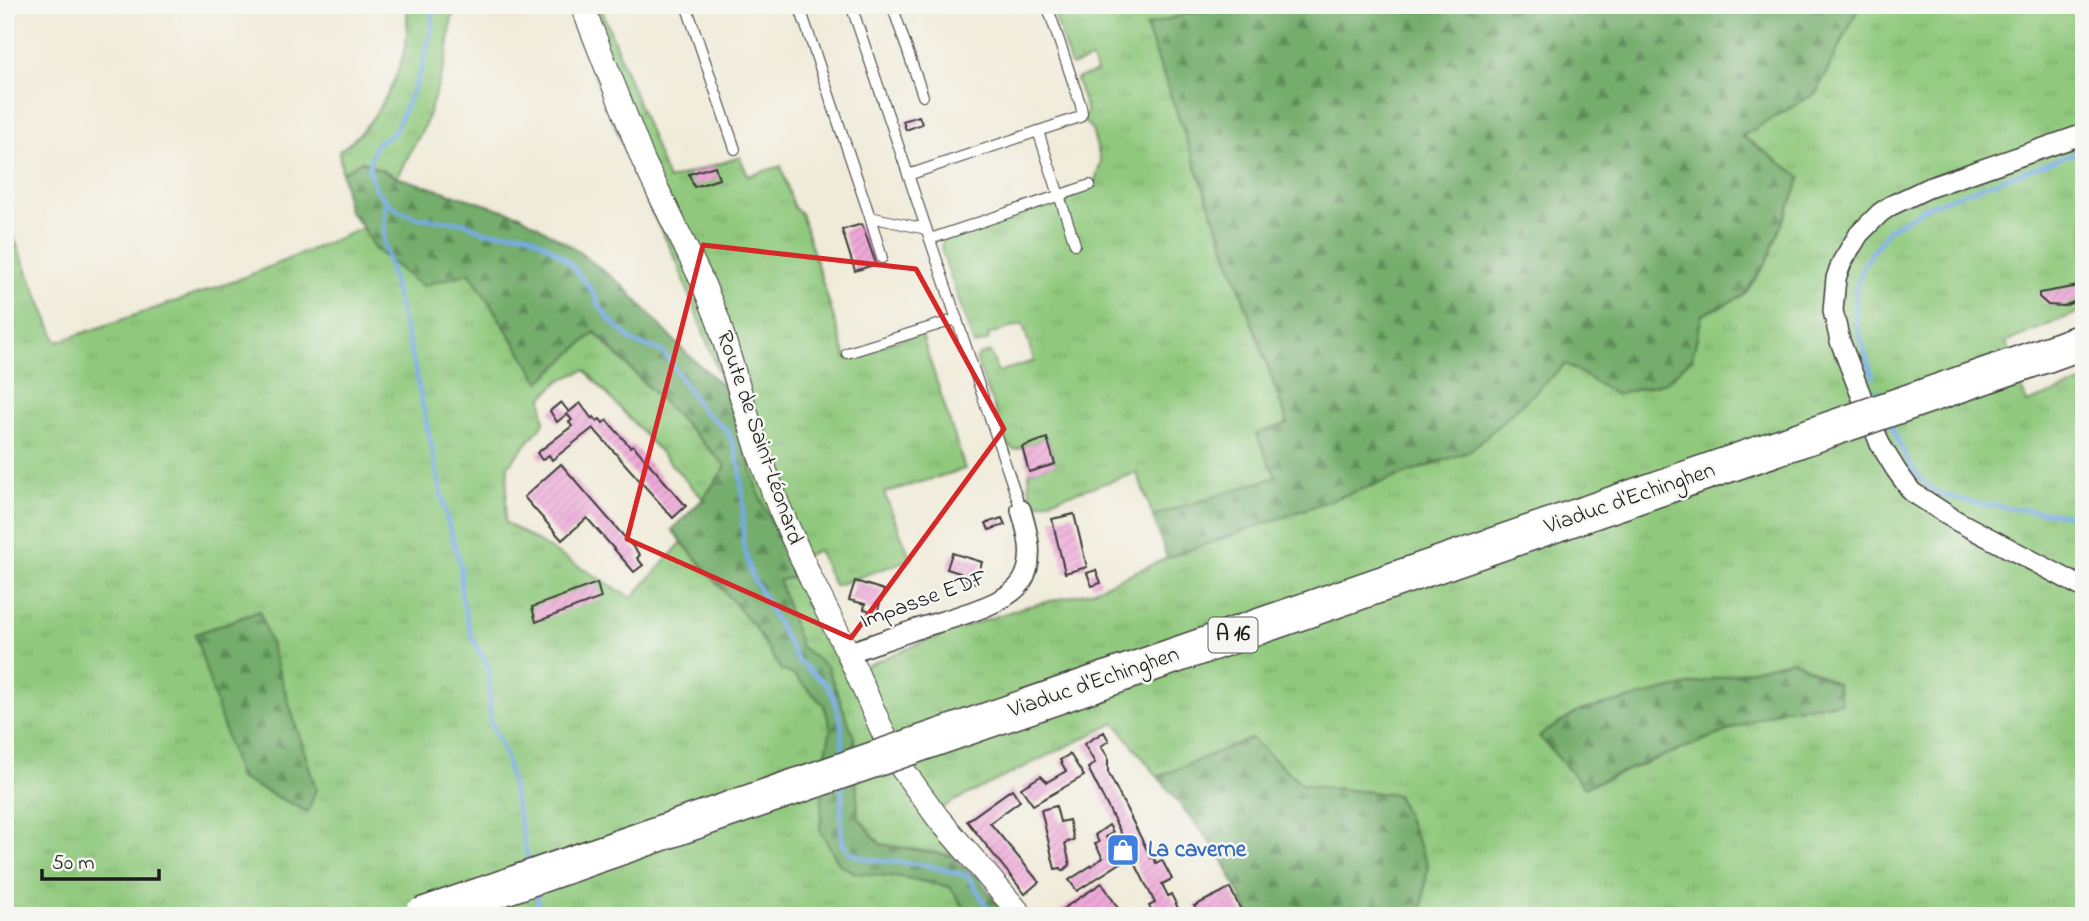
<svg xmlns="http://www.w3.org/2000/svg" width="2089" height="921" font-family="'Indie Flower',sans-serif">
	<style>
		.grass { fill: url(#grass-tufts); stroke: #56724c; stroke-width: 2; fill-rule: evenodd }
		.forest { fill: url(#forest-firs); stroke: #486444; stroke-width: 2 }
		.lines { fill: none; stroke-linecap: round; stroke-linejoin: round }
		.stream { stroke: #78abe4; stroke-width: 4.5 }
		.building { fill: url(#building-hatch) }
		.service-casing { stroke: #3c3b38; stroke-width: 12 }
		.minor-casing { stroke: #3c3b38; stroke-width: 22 }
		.tertiary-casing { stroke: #3c3b38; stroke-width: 25 }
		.motorway-casing { stroke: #3c3b38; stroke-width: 38 }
		.path { stroke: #3c3b38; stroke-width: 2.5; stroke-dasharray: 2 5; stroke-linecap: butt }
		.service { stroke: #fff; stroke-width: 10 }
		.minor { stroke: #fff; stroke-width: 19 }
		.tertiary { stroke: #fff; stroke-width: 23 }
		.motorway { stroke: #fff; stroke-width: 35 }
		.motorway-bridge-casing { stroke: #3c3b38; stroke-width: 38; stroke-linecap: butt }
		.motorway-bridge { stroke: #fff; stroke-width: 35 }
		.marked { fill: none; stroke: #d62828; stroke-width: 5; stroke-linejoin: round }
		.labels { text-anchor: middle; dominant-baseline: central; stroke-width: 5; stroke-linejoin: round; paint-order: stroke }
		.shield { fill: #f6f6f2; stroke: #5d5d5c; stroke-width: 2 }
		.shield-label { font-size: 21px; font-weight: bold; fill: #1c1c1c }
		.street-label { font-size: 23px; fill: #1c1c1c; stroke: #f6f6f2 }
		.shop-label { font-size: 23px; font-weight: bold; fill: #366cbe; stroke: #f6f6f2; text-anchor: start }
	</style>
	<defs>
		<pattern id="grass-tufts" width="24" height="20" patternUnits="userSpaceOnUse" patternTransform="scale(1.75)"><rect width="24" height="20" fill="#90c97d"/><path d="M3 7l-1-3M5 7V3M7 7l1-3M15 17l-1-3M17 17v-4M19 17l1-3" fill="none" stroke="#7cac6b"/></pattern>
		<pattern id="forest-firs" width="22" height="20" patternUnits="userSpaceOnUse" patternTransform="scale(1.75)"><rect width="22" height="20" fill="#74ad6c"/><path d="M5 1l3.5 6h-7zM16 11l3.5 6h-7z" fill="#5e8c58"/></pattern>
		<pattern id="building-hatch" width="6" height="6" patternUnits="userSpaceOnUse" patternTransform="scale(1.75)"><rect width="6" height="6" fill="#eea9d8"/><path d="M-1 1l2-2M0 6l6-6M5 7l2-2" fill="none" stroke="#cc91b9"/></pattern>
	</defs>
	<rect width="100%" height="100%" fill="#f6f6f2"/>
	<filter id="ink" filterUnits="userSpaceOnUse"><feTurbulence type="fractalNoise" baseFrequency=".0143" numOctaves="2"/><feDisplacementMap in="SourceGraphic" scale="14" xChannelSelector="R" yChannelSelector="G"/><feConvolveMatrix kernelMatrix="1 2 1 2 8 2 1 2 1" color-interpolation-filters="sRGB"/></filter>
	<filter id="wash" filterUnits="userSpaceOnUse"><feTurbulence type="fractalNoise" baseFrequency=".00686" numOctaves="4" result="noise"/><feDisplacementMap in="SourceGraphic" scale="28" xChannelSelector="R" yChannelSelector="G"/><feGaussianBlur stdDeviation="1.57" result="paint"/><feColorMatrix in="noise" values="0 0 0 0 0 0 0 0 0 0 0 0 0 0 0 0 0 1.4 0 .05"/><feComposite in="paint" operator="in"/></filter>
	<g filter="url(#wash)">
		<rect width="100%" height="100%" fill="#f0ebd9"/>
		<g class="grass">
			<path d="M405,5H452L453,11L446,61L425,125L397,177L362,161L342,173L339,151C378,126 418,52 405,5Z"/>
			<polygon points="566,5 600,5 668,180 740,157 748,176 781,166 794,208 801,213 846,357 921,333 965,469 884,493 911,559 834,586 818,550 789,563 760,497 724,387 677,262 642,192"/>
			<polygon points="1074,5 1216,5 1146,27 1288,424 1277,477 1153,516 1137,473 1032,506 1029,483 1029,472 1055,463 1047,438 1015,450 1008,445 976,360 979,355 990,352 998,372 1034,361 1023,324 988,335 989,340 974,345 941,249 943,240 1093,187 1101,162 1092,130 1083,120 1087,112 1076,79 1096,72 1092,59 1071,66 1054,14 1072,8"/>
			<path d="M1860,5H2084V310L2006,342L2027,403L2084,382V916H1421L1428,865L1397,795L1303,785L1251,738L1158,777L1115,723L950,803L924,821L953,856L880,844L858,817L854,737L827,667L801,647L778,580L795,576L846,674L935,637L1021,608L1089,592L1167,558L1470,451L1566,363L1616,395L1692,358L1702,315L1744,295L1766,263L1800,177L1742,136L1816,93ZM1793,660L1841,703L1783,709L1585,787Z"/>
			<path d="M5,217L57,342L235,281L363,228L374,248L470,273L540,382L594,332L726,466L703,499L585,370L560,380L542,398L544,423L508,466L505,522L632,598L682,542L754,626L781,670L794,675L824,705L831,728L824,763L856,873L900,877L950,887L970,916H5ZM259,611L212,685L195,634Z"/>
		</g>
		<g class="forest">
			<polygon points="1216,5 1860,5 1816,93 1742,136 1801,177 1766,263 1744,295 1702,315 1692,358 1666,382 1616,395 1566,364 1470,451 1167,558 1153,516 1276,477 1256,434 1288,423 1146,26"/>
			<polygon points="362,161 397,177 520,215 574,248 623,286 685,352 724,387 760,497 795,576 779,581 801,647 827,666 854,737 858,817 880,844 953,856 962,867 978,877 1006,916 970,916 950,887 900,877 856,873 840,865 820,831 824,763 831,728 824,705 794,675 781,670 754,626 672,530 703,499 726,466 595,332 540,382 470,273 421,286 374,248 363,228 348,210 342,173"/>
			<polygon points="260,611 316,789 308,812 239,778 195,634"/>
			<polygon points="1793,660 1837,684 1842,703 1783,709 1584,787 1539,736 1579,711"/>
			<polygon points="1251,738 1303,785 1397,795 1428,865 1421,916 1250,916 1220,854 1158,777"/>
		</g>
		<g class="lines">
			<g class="stream">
				<polyline points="431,5 433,22 421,72 394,133 377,143 372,153 369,168 375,188 386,201 400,211 420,218 466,223 484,232 526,233 550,247 570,263 593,292 600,307 610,320 635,343 657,349 664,353 702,410 727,430 734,446 740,468 743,501 743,542 751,574 798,661 826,684 833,695 841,723 843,757"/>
				<polyline points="385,201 384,245 415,369 447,519 461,567 461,594 465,611 472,637 489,669 490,721 505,754 529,864"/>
				<polyline points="1873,377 1856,324 1855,291 1863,266 1888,230 1928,206 2084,150"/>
				<polyline points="1878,390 1881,399"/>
				<path d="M1891,424C1901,448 1910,471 1931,488C1952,505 2039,511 2070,515"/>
				<polyline points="842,784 841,830 843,844 854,855 867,859 926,865 968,876 993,916"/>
				<polyline points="535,890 541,916"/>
			</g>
		</g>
		<g id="blocks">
			<g class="building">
				<polygon points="919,116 922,124 906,130 903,121"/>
				<polygon points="715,166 719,179 694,187 689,174"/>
				<polygon points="862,224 876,264 855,271 842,230"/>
				<polygon points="2084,285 2081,299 2064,306 2048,305 2039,297 2039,293"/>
				<polygon points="561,402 569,412 580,403 592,419 594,417 597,421 600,419 603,423 607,420 630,447 633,445 686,506 673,518 593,428 552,460 549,455 542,460 537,453 572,426 569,422 572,420 567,414 557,422 550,411"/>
				<polygon points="1047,438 1055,464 1029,472 1022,447"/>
				<polygon points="561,464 640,555 637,558 643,565 634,572 587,518 562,540 524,497"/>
				<polygon points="1074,514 1087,567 1065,573 1052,519"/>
				<polygon points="1002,518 1005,525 989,530 986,523"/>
				<polygon points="952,553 982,562 976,583 958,577 960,573 947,569"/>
				<polygon points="1096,570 1101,583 1092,586 1087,573"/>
				<polygon points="855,581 884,590 877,613 864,609 865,604 849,600"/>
				<polygon points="597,583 601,598 536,622 532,607"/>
				<polygon points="1104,732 1109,741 1101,746 1108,757 1108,772 1151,858 1153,857 1156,863 1162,860 1172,879 1162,884 1168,896 1171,894 1178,908 1163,916 1154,916 1149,906 1155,903 1129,851 1120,857 1122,862 1077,891 1069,880 1103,858 1095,844 1099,842 1095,835 1109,825 1113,832 1106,837 1111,846 1124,839 1088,768 1095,763 1084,744"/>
				<polygon points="1070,754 1084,776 1033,805 1021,788 1041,776 1047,782 1066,771 1060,760"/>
				<polygon points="1012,789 1020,801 990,823 1039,882 1025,894 967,821"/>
				<polygon points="1056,806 1060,822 1069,820 1074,840 1065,843 1070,865 1062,871 1061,868 1055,869 1041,810"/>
				<polygon points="1102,883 1123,916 1057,916 1055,914"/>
				<polygon points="1230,888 1243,914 1239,916 1191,916 1198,912 1194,906"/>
			</g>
		</g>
	</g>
	<g filter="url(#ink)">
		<use href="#blocks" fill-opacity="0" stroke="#3c3b38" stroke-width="2"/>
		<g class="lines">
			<defs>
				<g id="service">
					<polyline points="686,5 735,149"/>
					<polyline points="799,5 870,217 882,258"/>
					<polyline points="851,5 1021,510"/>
					<polyline points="892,5 923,96"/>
					<polyline points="1038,131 1075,244"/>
					<polyline points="908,175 1080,117 1082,113 1081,106 1047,5"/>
					<polyline points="870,217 926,229"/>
					<polyline points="930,239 1090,185"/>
					<polyline points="847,353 957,319"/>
				</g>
				<g id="minor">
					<polyline points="2084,134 1928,188 1890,206 1880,213 1859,234 1842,262 1836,278 1833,311 1840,341 1880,444 1896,470 1912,492 1957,521 2084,588"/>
					<path d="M848,653C870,645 892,638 914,630C942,620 1004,607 1021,583C1036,561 1028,533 1021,510"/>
				</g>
				<polyline id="tertiary" points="582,5 643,160 702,281 718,320 759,454 778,505 811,579 848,653 889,746 901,767 938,818 1022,916"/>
				<polyline id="motorway" points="2045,355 2084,341"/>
			</defs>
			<use href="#service" class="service-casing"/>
			<use href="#minor" class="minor-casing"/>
			<use href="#tertiary" class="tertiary-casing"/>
			<use href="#motorway" class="motorway-casing"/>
			<polyline class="path" points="2082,292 2084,291"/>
			<use href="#service" class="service"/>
			<use href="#minor" class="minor"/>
			<use href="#tertiary" class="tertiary"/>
			<use href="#motorway" class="motorway"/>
			<defs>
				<polyline id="motorway-bridge" points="421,916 2045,355"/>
			</defs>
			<use href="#motorway-bridge" class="motorway-bridge-casing"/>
			<use href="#motorway-bridge" class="motorway-bridge"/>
		</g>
	</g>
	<path class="marked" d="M703,245L916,269L1004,429L851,638L627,539Z"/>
	<defs>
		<symbol id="shop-square" viewBox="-11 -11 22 22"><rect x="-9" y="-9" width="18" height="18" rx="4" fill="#3f7fe0" stroke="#f6f6f2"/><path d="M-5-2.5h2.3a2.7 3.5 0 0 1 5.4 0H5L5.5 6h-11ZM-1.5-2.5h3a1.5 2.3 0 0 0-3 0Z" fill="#fff"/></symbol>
	</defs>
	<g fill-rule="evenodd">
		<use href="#shop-square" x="1104" y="831" width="38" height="38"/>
	</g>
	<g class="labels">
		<rect class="shield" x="1208.5" y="617.5" width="49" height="35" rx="5"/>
		<g class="shield-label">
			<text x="1233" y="635">A 16</text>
		</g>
		<g class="street-label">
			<text transform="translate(759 438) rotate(71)">Route de Saint-Léonard</text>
			<text transform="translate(1630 499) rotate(-19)">Viaduc d'Echinghen</text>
			<text transform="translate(924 600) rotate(-20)">Impasse EDF</text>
			<text transform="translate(1094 683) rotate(-19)">Viaduc d'Echinghen</text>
		</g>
		<g class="shop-label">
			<text x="1148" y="850">La caverne</text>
		</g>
	</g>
	<rect width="2089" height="921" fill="none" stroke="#f6f6f2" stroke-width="28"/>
	<path d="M42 869v10h117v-10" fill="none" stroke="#1c1c1c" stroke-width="3.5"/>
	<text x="52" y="869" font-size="21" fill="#1c1c1c" stroke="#f6f6f2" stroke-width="5" paint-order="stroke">50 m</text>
</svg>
